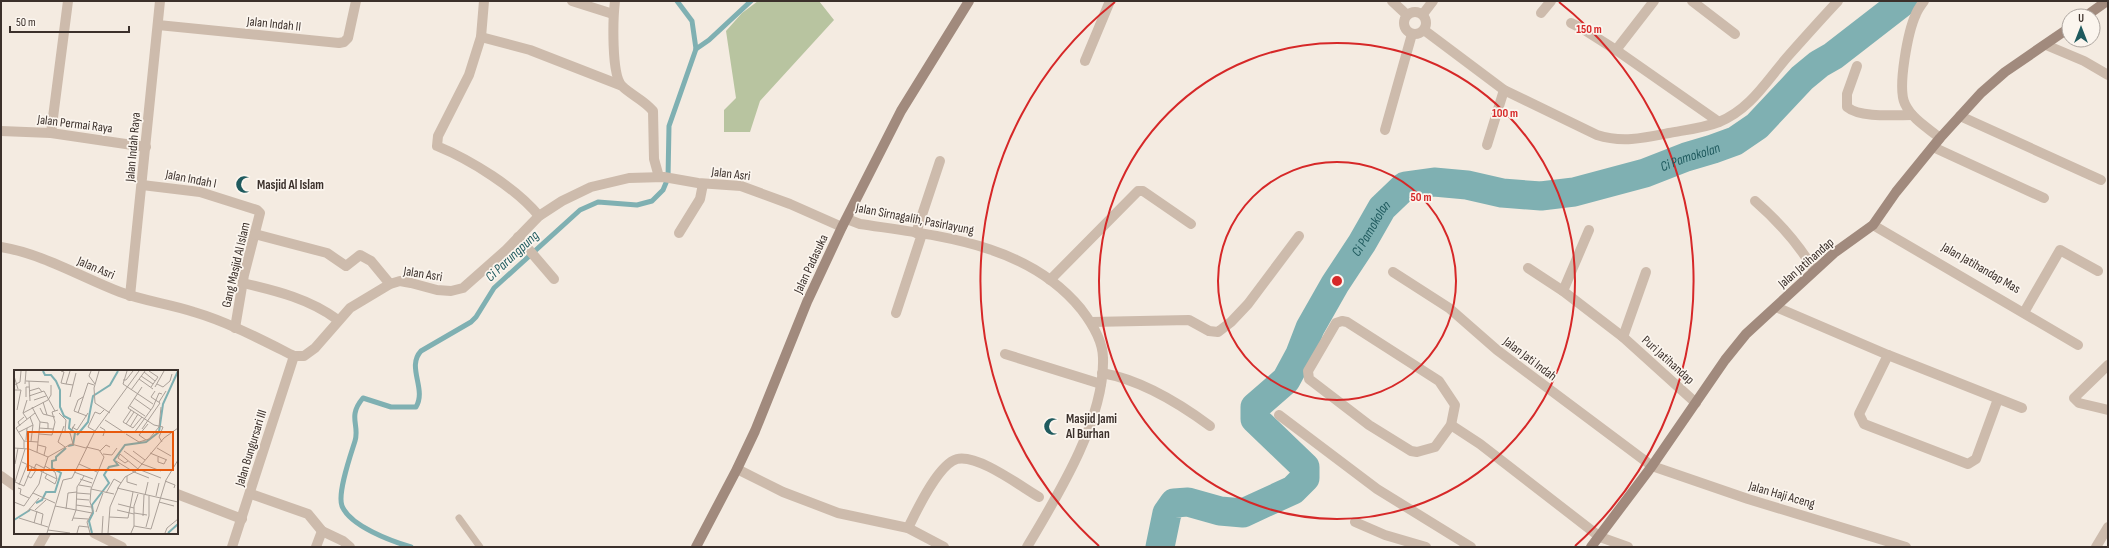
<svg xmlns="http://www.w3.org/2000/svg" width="2109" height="548" font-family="'Sofia Sans Condensed',sans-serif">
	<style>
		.green { fill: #b8c4a0 }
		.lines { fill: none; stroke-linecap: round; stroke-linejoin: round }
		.stream { stroke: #7fb0b2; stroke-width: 5 }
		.river { stroke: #7fb0b2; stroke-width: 29 }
		.lane { stroke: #cdbbac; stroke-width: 7 }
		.street { stroke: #cdbbac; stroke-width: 10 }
		.secondary { stroke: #a18a7d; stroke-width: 10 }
		.ring { fill: none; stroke: #d62828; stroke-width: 2 }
		.labels { text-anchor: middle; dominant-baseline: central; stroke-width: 3.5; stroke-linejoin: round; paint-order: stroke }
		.street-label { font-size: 13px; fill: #3b302b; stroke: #fbf5ee }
		.poi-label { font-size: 13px; font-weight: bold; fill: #3b302b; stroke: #fbf5ee; text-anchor: start }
		.water-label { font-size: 14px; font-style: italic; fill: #1f5a5e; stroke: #fbf5ee }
		.inset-river { fill: none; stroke: #7fb0b2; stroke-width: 2 }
		.inset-road { fill: none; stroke: #aaa098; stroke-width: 1 }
		.view { fill: #e8590c; fill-opacity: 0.15; stroke: #e8590c; stroke-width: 2 }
		.inset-edge { fill: none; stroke: #3b302b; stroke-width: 2 }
		.centre { fill: #d62828; stroke: #fbf5ee; stroke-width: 2 }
		.ring-label { font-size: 12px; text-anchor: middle; font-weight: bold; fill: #d62828; stroke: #fbf5ee; stroke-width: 3.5; stroke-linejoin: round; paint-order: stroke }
	</style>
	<rect width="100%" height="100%" fill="#f4ebe1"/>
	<polygon class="green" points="758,1 819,1 834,20 760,101 750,132 724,132 724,110 736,98 726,31 742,13"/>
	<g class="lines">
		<g class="stream">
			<polyline points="696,49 709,40 751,1"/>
			<path d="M411,547C391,541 350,526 342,506C337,493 351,454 355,441C360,425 347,417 363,398L391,407H416C427,389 406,367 421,351L471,322L476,317L494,288L580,210L598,202L637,205L652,201L663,190L668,178L669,126L696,49L692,21L677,1"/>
		</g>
		<path class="river" id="s1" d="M1160,547L1167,513L1174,503L1188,502L1220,511L1243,513L1293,490L1305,478V467L1255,419V407L1286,380L1300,354L1310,328L1335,284L1362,243L1382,208L1405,186L1434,182L1467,185L1502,193L1541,196L1574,192L1645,173L1686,157L1713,149L1735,141L1757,126L1802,78L1819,64L1833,56L1904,1"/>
		<polyline class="lane" points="459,518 480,547"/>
		<g class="street">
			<path d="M484,1L481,37L469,75L438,136L437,146C471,160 516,188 539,216"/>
			<polyline points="572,1 613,14"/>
			<path d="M615,1C613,17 611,75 622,86C631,95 644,100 653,111L654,159L659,177"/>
			<polyline points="1392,1 1407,15"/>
			<polyline points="1654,1 1616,50 1719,122"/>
			<polyline points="1692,1 1735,34"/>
			<path d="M1924,1C1921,5 1918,9 1916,14C1908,31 1897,88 1905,104C1912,119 1928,128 1940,138"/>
			<circle cx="1415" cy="23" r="11"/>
			<polyline points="1541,13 1551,1"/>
			<polyline points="1423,14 1433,1"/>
			<polyline points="1571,23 1583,29 1616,50"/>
			<polyline points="158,25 339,43 344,42 348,38 356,1"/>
			<path d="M1424,30L1504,90L1597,135C1622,143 1644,138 1669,133C1685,130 1704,128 1719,122C1751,109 1767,80 1789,55C1805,37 1821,19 1838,1"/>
			<polyline points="481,37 530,50 620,85"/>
			<polyline points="2046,45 2084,61 2108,75"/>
			<polyline points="1085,61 1110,1"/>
			<path d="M1857,66L1847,94V107C1860,118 1895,115 1912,115"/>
			<polyline points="1960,116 2101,180"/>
			<polyline points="1385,130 1412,34"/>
			<polyline points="1,131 51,133 146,147"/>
			<polyline points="51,133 68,1"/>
			<polyline points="1487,145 1504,90"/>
			<polyline points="1933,147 2044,198"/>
			<polyline points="142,185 200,192 257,210 260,213 244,275 235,328"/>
			<path d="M1755,201C1778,221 1798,243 1814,270"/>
			<path d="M847,219L860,224C939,236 1027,243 1081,309C1091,322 1103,340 1103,358C1105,419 1058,495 1027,547"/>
			<polyline points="1873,225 2078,345"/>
			<polyline points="679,233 700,199 703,184"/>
			<polyline points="916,233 940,161"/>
			<polyline points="255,234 327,253 346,266 360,255 371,261 390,284"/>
			<polyline points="518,237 554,279"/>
			<path d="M1,247C43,254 81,277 120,292C144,301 170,304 194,312C228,322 262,340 294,356H304L315,348L350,308L390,284L400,281L411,283L437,290L451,291L463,288L506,250L539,216L562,201L591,187L629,178L664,177L698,183L741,186L790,204L842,227"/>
			<polyline points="1528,268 1563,291 1623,337 1696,403"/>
			<polyline points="1393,272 1449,308 1497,350 1652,466 1748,499 1906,547"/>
			<polyline points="1050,280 1138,191 1143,191 1191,224"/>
			<path d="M243,283C277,291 310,299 338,320"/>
			<polyline points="1563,291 1589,230"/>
			<polyline points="130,296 160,1"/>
			<polyline points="1776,307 1888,355 2022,408"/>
			<polyline points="2026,309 2060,250 2098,271"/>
			<polyline points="896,313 922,234"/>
			<polygon points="1342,321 1347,322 1439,381 1455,405 1451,425 1435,447 1417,452 1411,451 1369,425 1309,379 1308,371 1336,323"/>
			<polyline points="1091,322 1189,320 1209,331 1218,332 1231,322 1248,304 1299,236"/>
			<polyline points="1623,337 1646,272"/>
			<polyline points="1005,354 1101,384"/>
			<polyline points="1888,355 1859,414 1864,424 1968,464 1976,459 1998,399"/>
			<polyline points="2108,365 2074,398 2079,403 2108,410"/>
			<path d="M1102,373C1142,380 1179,403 1210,426"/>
			<polyline points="1279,415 1377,489 1471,547"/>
			<polyline points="1451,425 1480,444 1600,537 1628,547"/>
			<polyline points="737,469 783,492 838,513 908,528 944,547"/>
			<polyline points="1,476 15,486"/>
			<polyline points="177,494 242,519"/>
			<polyline points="251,494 308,514 322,531 343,541 350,547"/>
			<polyline points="1355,522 1385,535 1426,547"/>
			<path d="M908,528C916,512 938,464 957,459C978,454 1020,486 1039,497"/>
			<polyline points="94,533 122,547"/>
			<polyline points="38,547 46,533"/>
			<polyline points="232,547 294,356"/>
			<polyline points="316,547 322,531"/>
			<polyline points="2096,547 2108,527"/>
		</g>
		<g class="secondary">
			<polyline points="2086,16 2107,1"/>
			<polyline points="696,547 737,469 755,431 807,302 842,227 901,111 969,1"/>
			<polyline points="1591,547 1652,466 1725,360 1746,334 1834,253 1873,225 1896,192 1940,138 1981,93 2005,72 2069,28"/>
		</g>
	</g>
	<g class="ring">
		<circle cx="1337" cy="281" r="119"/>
		<circle cx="1337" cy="281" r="238"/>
		<path d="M1099 546A356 356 0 0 1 1115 2M1559 2A356 356 0 0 1 1575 546"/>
	</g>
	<defs>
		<symbol id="mosque-bare" viewBox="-9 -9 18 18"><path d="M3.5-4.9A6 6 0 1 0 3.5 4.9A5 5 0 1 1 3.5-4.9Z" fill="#1f5a5e" stroke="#fbf5ee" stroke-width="2.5" paint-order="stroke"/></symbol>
	</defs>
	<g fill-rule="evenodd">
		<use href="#mosque-bare" x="232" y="172" width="25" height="25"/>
		<use href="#mosque-bare" x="1040" y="414" width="25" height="25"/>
	</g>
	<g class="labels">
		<g class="street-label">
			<text transform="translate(274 24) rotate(6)">Jalan Indah II</text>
			<text transform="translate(75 124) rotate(7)">Jalan Permai Raya</text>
			<text transform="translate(133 147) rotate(-85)">Jalan Indah Raya</text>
			<text transform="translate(731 174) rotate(7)">Jalan Asri</text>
			<text transform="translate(191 179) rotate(11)">Jalan Indah I</text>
			<text transform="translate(915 219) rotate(11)">Jalan Sirnagalih, Pasirlayung</text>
			<text transform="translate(1806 263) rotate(-41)">Jalan Jatihandap</text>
			<text transform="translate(811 264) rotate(-65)">Jalan Padasuka</text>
			<text transform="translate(236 265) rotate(-77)">Gang Masjid Al Islam</text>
			<text transform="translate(96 268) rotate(23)">Jalan Asri</text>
			<text transform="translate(1981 268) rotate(30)">Jalan Jatihandap Mas</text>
			<text transform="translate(423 274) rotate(9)">Jalan Asri</text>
			<text transform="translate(1530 359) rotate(37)">Jalan Jati Indah</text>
			<text transform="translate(1668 360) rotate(42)">Puri Jatihandap</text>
			<text transform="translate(251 448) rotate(-73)">Jalan Bungursari III</text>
			<text transform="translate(1782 495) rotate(16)">Jalan Haji Aceng</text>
		</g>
		<g class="poi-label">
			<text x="257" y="185">Masjid Al Islam</text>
			<text x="1066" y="419">Masjid Jami<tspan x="1066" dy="15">Al Burhan</tspan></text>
		</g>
		<g class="water-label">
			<text stroke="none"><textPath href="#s1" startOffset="844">Ci Pamokolan</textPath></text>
			<text stroke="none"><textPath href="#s1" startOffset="497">Ci Pamokolan</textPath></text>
			<text transform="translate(512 256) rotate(-43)">Ci Parungpung</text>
		</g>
	</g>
	<g transform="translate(14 370)">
		<rect width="164" height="164" fill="#f4ebe1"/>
		<path class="inset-river" d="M29,1L31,5H37L42,11L46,20V37L50,46L56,49L55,58L61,63L59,75L54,76M63,65L74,52L79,26L96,15L104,1M22,133L28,130L32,122H41L47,103L38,98V91L42,90V87L52,78M0,150L16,140M78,163L75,151L79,143L78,135L95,113L90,105L95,97L104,95L100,90L111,75L132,72L145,62L149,34L164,1M154,163L164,154"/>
		<path class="inset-road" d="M47,1L50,2L47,13L52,14M56,1L52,14L59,15M77,1L75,6L81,14M85,1L80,18L81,33L96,43M113,1L109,14L139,34M135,1L144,7L137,17M130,2L141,11M0,6L4,19M127,6L139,14M125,9L139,19M109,10H112L119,1M12,11L35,12M15,11L16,31M11,14L12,1M143,14L149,17L156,11L158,4M0,15L6,12L7,1M128,17L114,38L140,55L149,57L145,67L148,72M141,17L150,1M0,20H7L3,40M117,20L131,1M15,21L25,18L28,22M15,26L30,21L41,41M12,27V17H15M56,27L62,3M69,27L64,30L60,41L73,46M120,28L137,40M20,30L32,26M34,30L37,25V15M29,32L33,45M145,32L152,21M116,36L131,46M18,37L26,52L23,82M26,38L29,44L41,47M117,40L109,52L119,58L128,47M9,43L34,30M45,43L52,50L51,61L56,63M64,43L74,13L80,15M16,47L19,55L17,71M13,49L9,43L13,30M91,50L111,63M26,52L34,53V59M112,54L120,42M6,56L4,52L10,47M50,56L44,72L51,77M58,57L63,60L74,43M86,57L91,60L89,66M116,57L124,44M25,58L39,59M128,59L146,33L137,27L141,21M81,61L74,57L81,42L86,44L90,40M5,62L19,55M120,63L139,37L145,23L148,24M25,64L38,65L41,52L38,42L44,40M112,64L125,72L135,69L145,57L147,37M12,70L13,58M132,70L125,65L134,54M10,71L24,72M59,74L56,63L61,54M24,75L32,77L30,85M72,77L85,80L90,87L77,119L100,124M0,78L15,79L34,87L57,74L72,78M10,78V71L2,58L21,43M143,78L157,86M11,79L1,112L10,116L18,97M86,81L92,75L96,77M110,81L128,94L147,101M119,81L131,90M136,83L153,90M89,84L98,85L103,78M144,87V92L150,94L152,90M102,91L120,102L135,108M114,91L111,93L104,88L106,84L124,99L147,108M8,92L43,109M1,94L4,78M65,94L83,102M31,96L41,102L43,109M20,99L22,94L30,98M29,102L34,87M60,102L79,109M33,104L31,108L41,114L43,109M13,106L17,108L22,100M113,106V112L123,115M66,109L78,113M151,111L161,115L160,118M5,115L13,95M65,115L77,117M4,118L7,119L6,124L15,128M103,118L164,132M19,123L41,133M63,123L76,124M92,123L100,109L107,113M131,125L134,112M142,126L145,113M62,129L75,130M0,132L10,136L25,114L28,102M145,132L160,136M104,134L120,138M62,135L77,137M41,136L78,143M15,139L29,144L27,155M52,139L54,123L63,122M21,140L32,130M103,140L120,144M13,142L25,128M82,142L89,123M120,143L133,145M129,146L130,125M95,147L114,148L119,122M5,148L34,157M59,148L74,149M58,151L62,140L63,117L70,106M20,153L23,141M120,156L137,159L152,110L164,90M132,157L135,146V126M34,160L56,163M33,163L49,110L58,108L81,61L125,1M63,163L65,156L74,157M76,163L73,152L79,141L76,132L77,119M88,163L89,146M94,163L96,137L105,116L111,107L122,101L150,68L164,58M117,163L120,156V136L124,124M151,163L153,158L164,149"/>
		<path class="view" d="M14,62H159V100H14Z"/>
		<rect width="164" height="164" class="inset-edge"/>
	</g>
	<circle cx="1337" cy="281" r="6" class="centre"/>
	<g class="ring-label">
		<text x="1589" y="33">150 m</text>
		<text x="1505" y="117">100 m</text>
		<text x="1421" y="201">50 m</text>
	</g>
	<rect width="2109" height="548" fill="none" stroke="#3b302b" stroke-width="4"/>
	<g transform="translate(2081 28)"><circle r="19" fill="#fbf5ee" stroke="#aea6a0"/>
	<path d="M0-3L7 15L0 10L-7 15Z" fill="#1f5a5e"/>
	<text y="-6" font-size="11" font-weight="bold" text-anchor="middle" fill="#3b302b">U</text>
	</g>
	<path d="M10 26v6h119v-6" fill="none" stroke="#3b302b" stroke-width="2"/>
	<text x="16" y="26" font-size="12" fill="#3b302b" stroke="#fbf5ee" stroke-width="3" paint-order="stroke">50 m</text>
</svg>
